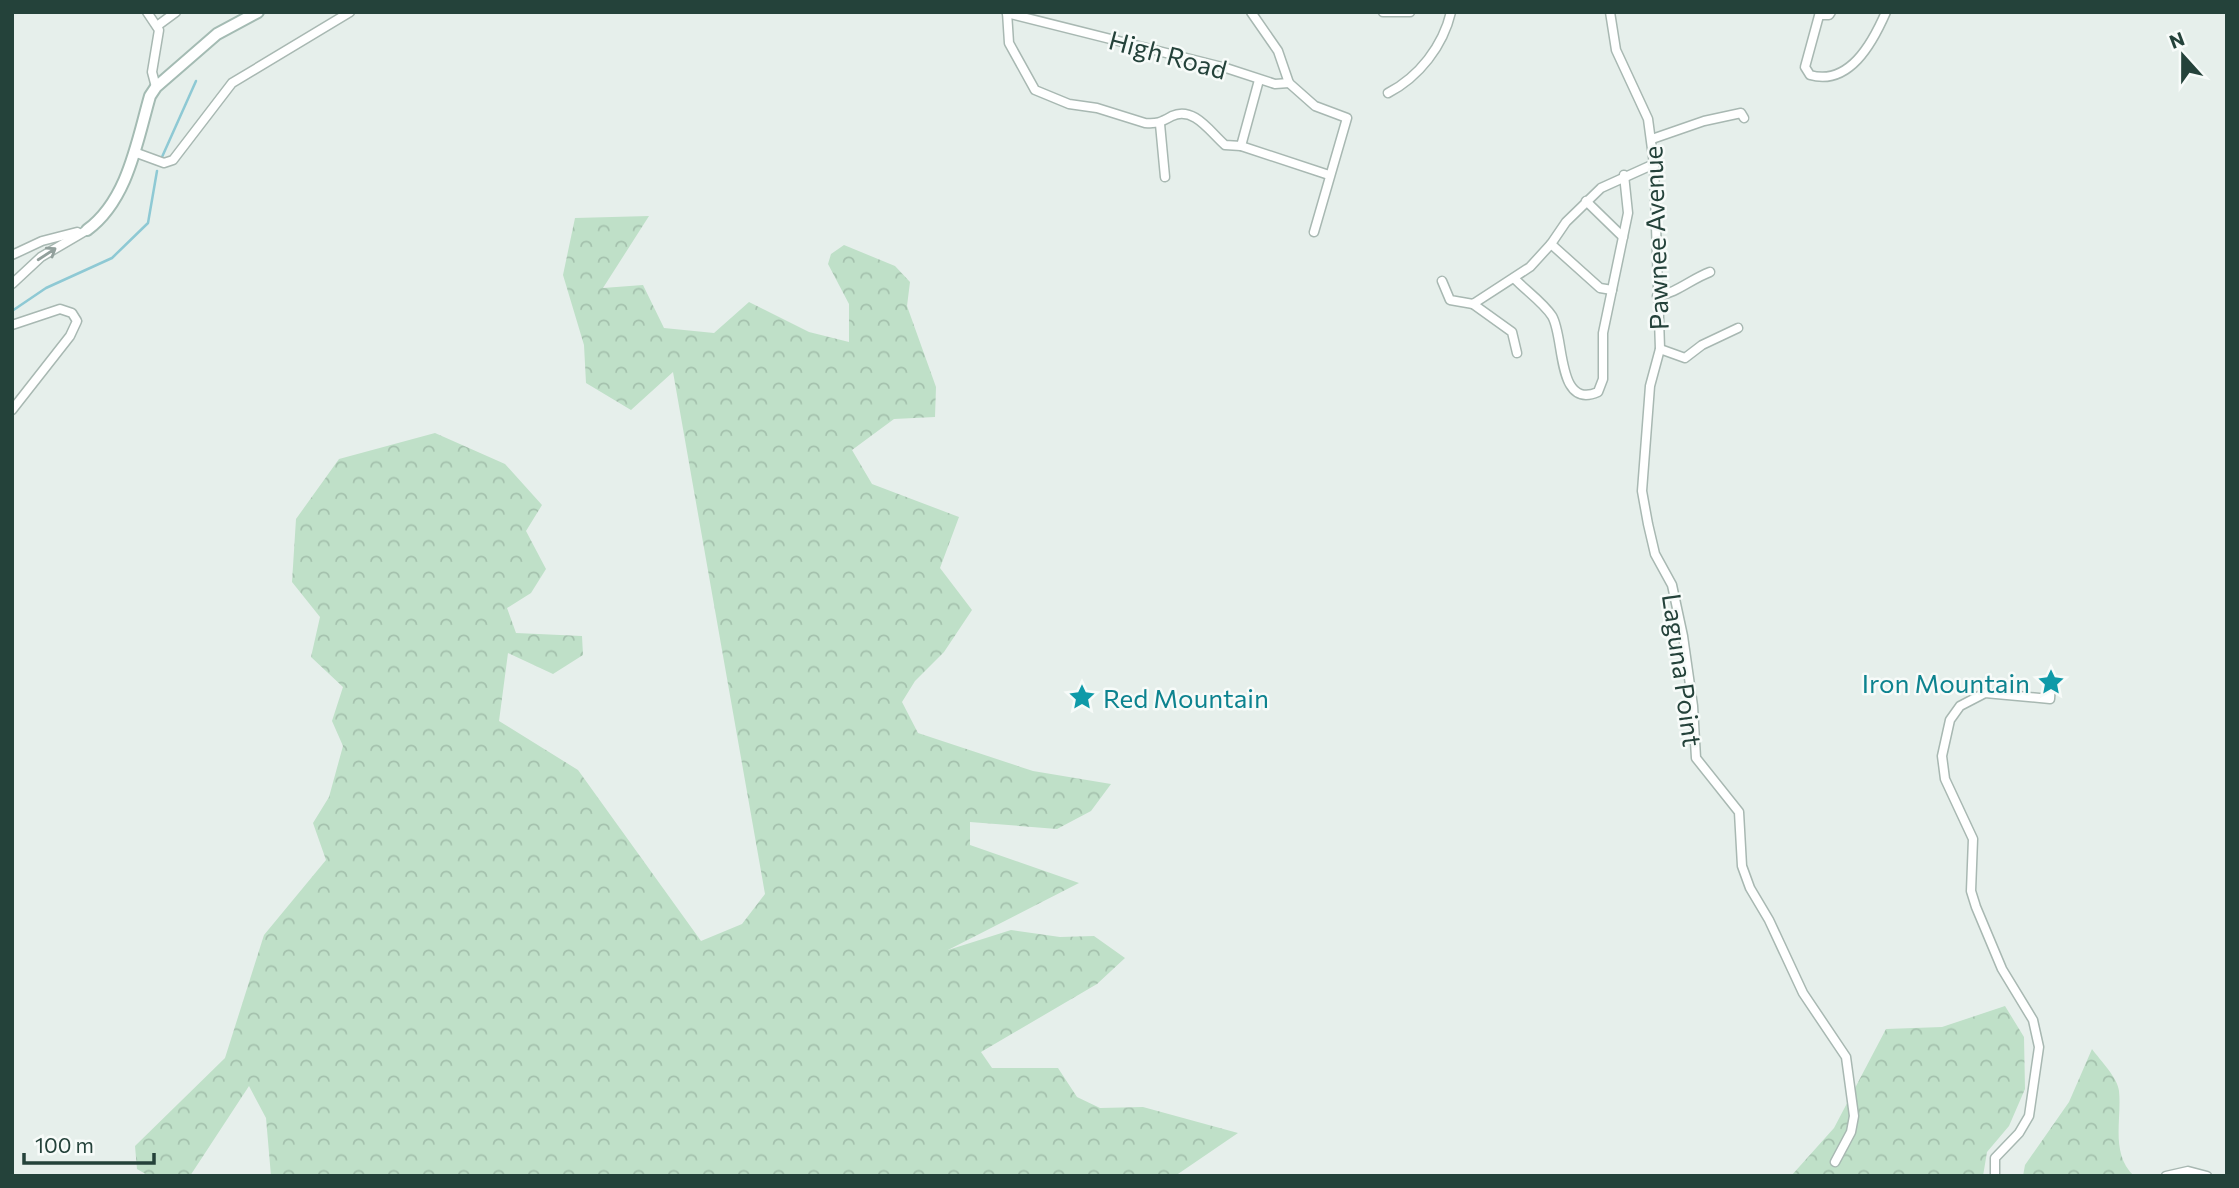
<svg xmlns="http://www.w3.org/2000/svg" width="2239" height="1188" font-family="Commissioner,sans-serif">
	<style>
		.forest { fill: url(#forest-crowns) }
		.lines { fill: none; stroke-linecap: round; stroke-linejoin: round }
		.stream { stroke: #8ec9d4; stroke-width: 2.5 }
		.street-casing { stroke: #a8b8b2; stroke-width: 11 }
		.secondary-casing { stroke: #a4bbb3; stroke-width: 14 }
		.street { stroke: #fff; stroke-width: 8 }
		.secondary { stroke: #fff; stroke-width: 10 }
		.oneway { stroke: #92a09c }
		.labels { text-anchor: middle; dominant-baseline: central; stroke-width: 5; stroke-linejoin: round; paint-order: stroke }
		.street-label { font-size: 26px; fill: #24423a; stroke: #f7fbf9 }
		.culture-label { font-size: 26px; fill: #0d838f; stroke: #f7fbf9; text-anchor: end }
	</style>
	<defs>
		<pattern id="forest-crowns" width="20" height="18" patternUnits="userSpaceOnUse" patternTransform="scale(1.75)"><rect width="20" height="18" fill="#bfe0c8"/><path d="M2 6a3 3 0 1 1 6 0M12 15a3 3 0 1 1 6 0" fill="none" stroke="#a4c1ad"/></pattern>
	</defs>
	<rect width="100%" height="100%" fill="#e6efeb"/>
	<g class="forest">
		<polygon points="649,216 603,288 643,285 664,328 714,333 749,302 809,332 849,342 849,304 828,264 831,254 844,245 895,266 910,282 907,306 936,387 935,417 894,419 852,450 872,484 959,517 940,568 972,610 944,652 915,681 902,702 918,733 1033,771 1111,784 1091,811 1057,829 970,822 970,845 1079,883 948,950 1011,930 1060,937 1094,936 1125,958 1097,984 981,1052 992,1068 1058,1068 1077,1097 1100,1108 1143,1107 1238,1133 1175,1176 271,1176 266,1118 249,1086 190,1176 149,1176 137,1169 135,1146 225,1058 264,935 326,860 313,823 329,797 343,746 332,721 343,687 311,657 320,617 292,582 296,519 339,459 435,433 505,464 542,505 526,531 546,569 531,593 507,608 516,633 582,636 583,655 553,674 508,653 499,721 578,770 701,941 742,924 765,894 673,372 631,410 586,383 584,345 563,275 575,218"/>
		<polygon points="2005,1006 2024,1037 2025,1089 2009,1126 1987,1152 1983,1176 1791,1176 1834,1128 1886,1029 1942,1027"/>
		<path d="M2092,1049C2100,1060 2118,1078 2119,1091C2122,1120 2110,1153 2134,1176H2023L2025,1165L2069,1102Z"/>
	</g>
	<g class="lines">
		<g class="stream">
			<polyline points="162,157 196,81"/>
			<polyline points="12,311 46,288 112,258 148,223 157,171"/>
		</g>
		<defs>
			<g id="street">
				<polyline points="147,12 159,30 152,72 156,87"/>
				<path d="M1007,12L1009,43L1035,90L1069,104L1097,108L1145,123C1158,124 1161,122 1172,116C1194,106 1210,132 1225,145L1241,146L1329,175"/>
				<polyline points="1251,12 1278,51 1289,83 1315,106 1347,118 1314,232"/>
				<polyline points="1383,12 1410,12"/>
				<polyline points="1610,12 1616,50 1648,119 1654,164 1660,349 1650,386 1642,491 1648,524 1655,554 1672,585 1683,636 1693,706 1696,758 1739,812 1742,866 1750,888 1769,920 1803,993 1846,1057 1854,1116 1851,1132 1835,1162"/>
				<path d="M1820,12L1805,67L1810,75C1849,86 1872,44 1886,12"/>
				<polyline points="1007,13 1226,68 1275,84 1289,83"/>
				<polyline points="1820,15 1829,15 1831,12"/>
				<polyline points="157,26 176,12"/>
				<path d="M1388,93C1419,77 1443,46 1451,12"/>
				<polyline points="1160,124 1165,177"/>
				<polyline points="1652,139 1704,121 1741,113 1744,118"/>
				<polyline points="1241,146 1259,80"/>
				<polyline points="134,152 164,163 173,160 232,83 350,12"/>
				<polyline points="1586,201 1623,237"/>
				<polyline points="1551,244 1600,288 1612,290"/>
				<polyline points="12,255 42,241 77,232"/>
				<path d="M1514,278C1525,290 1543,302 1552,316C1565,337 1556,410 1598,392L1603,379V333L1628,213L1624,175"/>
				<polyline points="1442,281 1450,300 1473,304 1530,267 1551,244 1566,222 1601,188 1654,164"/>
				<polyline points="12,284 41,257 87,230"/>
				<path d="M1657,296C1677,293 1691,279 1710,272"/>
				<polyline points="1473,304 1512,332 1517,353"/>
				<polyline points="12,325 60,309 72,313 77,321 70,336 12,410"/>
				<polyline points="1660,349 1685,358 1702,345 1738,328"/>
				<polyline points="1995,1176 1995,1158 2019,1133 2029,1116 2039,1047 2033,1020 2002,969 1976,907 1971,891 1973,839 1945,779 1942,756 1950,720 1960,706 1985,693 2050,699 2051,682"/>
				<polyline points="2166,1176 2188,1171 2207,1176"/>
			</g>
			<path id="secondary" d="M87,230C128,200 137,141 150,96L156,87L217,34L258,12"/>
		</defs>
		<use href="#street" class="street-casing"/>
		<use href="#secondary" class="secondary-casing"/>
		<use href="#street" class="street"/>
		<use href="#secondary" class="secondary"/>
	</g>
	<defs><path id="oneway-shaft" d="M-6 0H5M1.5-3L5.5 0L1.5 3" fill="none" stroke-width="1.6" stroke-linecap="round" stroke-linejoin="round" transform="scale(1.75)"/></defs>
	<use class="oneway" href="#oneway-shaft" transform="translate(47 254) rotate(-33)"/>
	<defs>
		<symbol id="sight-bare" viewBox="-9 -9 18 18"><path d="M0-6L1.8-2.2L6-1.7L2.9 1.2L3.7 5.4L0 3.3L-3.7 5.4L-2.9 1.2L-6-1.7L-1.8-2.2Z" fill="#0f9aa8" stroke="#f7fbf9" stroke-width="2.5" paint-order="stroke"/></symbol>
	</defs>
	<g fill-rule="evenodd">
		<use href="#sight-bare" x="2032" y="663" width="38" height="38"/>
		<use href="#sight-bare" x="1063" y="678" width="38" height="38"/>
	</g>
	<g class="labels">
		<g class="street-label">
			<text transform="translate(1168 54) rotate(15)">High Road</text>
			<text transform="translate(1655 238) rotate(-92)">Pawnee Avenue</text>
			<text transform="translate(1683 670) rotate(82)">Laguna Point</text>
		</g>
		<g class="culture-label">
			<text x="2030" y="682">Iron Mountain</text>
			<text x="1103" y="697" text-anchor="start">Red Mountain</text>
		</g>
	</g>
	<rect width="2239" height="1188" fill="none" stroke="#24423a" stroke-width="28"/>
	<g transform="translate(2183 56) rotate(339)" stroke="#f7fbf9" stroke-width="5" paint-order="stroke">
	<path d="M0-5L12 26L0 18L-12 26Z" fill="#24423a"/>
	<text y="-10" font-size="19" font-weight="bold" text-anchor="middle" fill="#24423a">N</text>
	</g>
	<path d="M24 1153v10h130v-10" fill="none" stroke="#24423a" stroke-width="3.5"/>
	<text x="35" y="1153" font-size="21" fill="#24423a" stroke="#f7fbf9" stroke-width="5" paint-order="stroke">100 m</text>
</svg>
